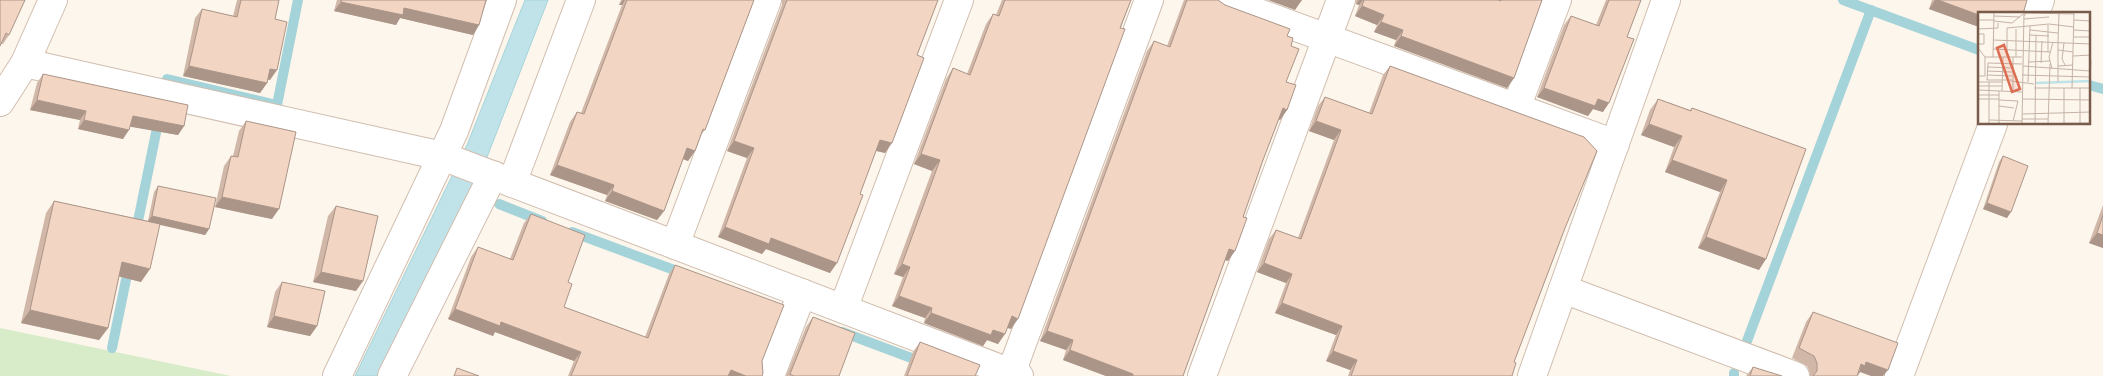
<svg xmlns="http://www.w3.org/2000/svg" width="2103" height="376" font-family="'DejaVu Sans',sans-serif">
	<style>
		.green { fill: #d8ecc9 }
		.water { fill: #bfe3e8; stroke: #a5d3da }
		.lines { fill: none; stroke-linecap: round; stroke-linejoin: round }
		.stream { stroke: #a5d3da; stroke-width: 10 }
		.street-casing { stroke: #d1beb0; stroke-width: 30 }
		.street { stroke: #fff; stroke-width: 28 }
		.wall { fill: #d1b7a8 }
		.shaded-wall { fill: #aa9588 }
		.building { fill: #f3d5c3; stroke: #aa9588 }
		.inset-river { fill: none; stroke: #bfe3e8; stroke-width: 2.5 }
		.inset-road { fill: none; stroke: #c5b3a7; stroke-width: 1 }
		.view { fill: #dc6d51; fill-opacity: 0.15; stroke: #dc6d51; stroke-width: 2.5 }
		.inset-edge { fill: none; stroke: #7a5c4d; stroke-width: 2.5 }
	</style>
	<rect width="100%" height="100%" fill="#fdf6ec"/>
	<polygon class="green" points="0,328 231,376 0,376"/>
	<polygon class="water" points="525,0 548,0 477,183 383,376 355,376 467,145"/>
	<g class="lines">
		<g class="stream">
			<polyline points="1843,0 1979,50"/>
			<polyline points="167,79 277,105 298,0"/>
			<polyline points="2089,85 2103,89"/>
			<polyline points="499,204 542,221"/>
			<polyline points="136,231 159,118"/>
			<polyline points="572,232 685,274"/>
			<polyline points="842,332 922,362"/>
			<polyline points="1747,341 1871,10"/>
			<polyline points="112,348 129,265"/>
			<polyline points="1734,376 1734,373"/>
		</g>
		<defs>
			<g id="street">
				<polyline points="1223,0 1615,144"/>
				<polyline points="2035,14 2040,0"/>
				<polyline points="25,63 442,156 1019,376"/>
				<polyline points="0,102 25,63 53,0"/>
				<polyline points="1516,108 1557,0"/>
				<polyline points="512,183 581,0"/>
				<polyline points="675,245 767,0"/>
				<polyline points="1563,289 1795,376"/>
				<polyline points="843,309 959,0"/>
				<polyline points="1011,373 1149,0"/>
				<polyline points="337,376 454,131 502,0"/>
				<polyline points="392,376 493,175"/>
				<polyline points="770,376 802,293"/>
				<polyline points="1202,376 1341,0"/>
				<polyline points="1532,376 1666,0"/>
				<polyline points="1899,376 1993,124"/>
			</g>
		</defs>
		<use href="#street" class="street-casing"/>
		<use href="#street" class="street"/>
	</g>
	<g class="wall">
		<polygon points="0,0 9,35 3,44 1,44"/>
		<polygon points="237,0 279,0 275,19 270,80 268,79 267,83 260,93 183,76 195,18 202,9 233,16"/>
		<polygon points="337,0 486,0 479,25 473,35 400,18 396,25 334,11"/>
		<polygon points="621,0 754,0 705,130 700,136 695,151 688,161 683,159 664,211 657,220 605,201 607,195 550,175 570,122 577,112 581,113 622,5 619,5"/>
		<polygon points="782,0 938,0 917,55 885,153 876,151 830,273 766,249 762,254 718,237 747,158 727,151 782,5"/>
		<polygon points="1002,0 1131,0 1011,329 1007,328 998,344 987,340 983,346 924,323 925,318 892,306 903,277 894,274 932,171 914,164 946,79 953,68 967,74 986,24 993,14 996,15"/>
		<polygon points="1184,0 1218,0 1225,5 1287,36 1291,46 1286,82 1287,110 1280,120 1279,119 1263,160 1228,261 1225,260 1183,376 1106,376 1063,360 1066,350 1040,341 1147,51 1154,41 1167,46"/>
		<polygon points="1356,0 1542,0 1514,78 1507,88 1394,46 1396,40 1374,32 1377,25 1355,16 1359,5 1356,4"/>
		<polygon points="1606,0 1641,0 1627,37 1603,112 1593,109 1588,116 1537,97 1564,25 1571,16 1596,25"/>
		<polygon points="1932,0 2027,0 1979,14 1979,27 1929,9"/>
		<polygon points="1390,66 1565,228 1514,362 1512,376 1348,376 1350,370 1326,361 1336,335 1275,313 1286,283 1257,272 1269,239 1276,230 1298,238 1334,140 1309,131 1318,106 1325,97 1369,113 1383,75"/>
		<polygon points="43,74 184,126 178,135 130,126 123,139 78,129 80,120 30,110 37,83"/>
		<polygon points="1658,99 1690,110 1692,108 1806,149 1759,270 1698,248 1720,192 1665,172 1674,147 1641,135 1650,110"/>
		<polygon points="246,121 272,219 215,207 224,166 231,156 233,156 239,131"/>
		<polygon points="2003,156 2007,218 1983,209 1999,162"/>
		<polygon points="158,186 209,229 205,235 160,224 141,282 119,276 108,328 99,340 21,323 46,213 54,201 148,221 154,192"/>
		<polygon points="2103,205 2103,248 2089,243"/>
		<polygon points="336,206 356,291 313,282 328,216"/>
		<polygon points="531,214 568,282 564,307 645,337 669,274 675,265 762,361 762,376 568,376 574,361 495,332 493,336 448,319 471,257 478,247 510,259 524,223"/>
		<polygon points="282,282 317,326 310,336 267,327 275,292"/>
		<polygon points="1813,312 1860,372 1857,376 1810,376 1810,373 1807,366 1792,358 1806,322"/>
		<polygon points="813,317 839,376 786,376 806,327"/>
		<polygon points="920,342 975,376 904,376 913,352"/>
		<polygon points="1753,367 1782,376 1746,376"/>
	</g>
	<g class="shaded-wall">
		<polygon points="623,0 625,0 622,5 619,5"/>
		<polygon points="1268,0 1302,0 1295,10"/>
		<polygon points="1359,0 1363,0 1359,5 1356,4"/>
		<polygon points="1935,0 1938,0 1979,15 1979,27 1929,9"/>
		<polygon points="341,2 404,8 479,25 473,35 400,18 396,25 334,11"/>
		<polygon points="1362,6 1384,15 1377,25 1355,16"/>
		<polygon points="1381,22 1403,30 1396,40 1374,32"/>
		<polygon points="1401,36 1514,78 1507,88 1394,46"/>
		<polygon points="189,66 267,83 260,93 183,76"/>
		<polygon points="270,69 277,70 270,80 263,78"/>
		<polygon points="1544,88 1598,99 1609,103 1603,112 1593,109 1588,116 1537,97"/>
		<polygon points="37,100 86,111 80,120 30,110"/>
		<polygon points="1283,108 1287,110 1280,120 1276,118"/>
		<polygon points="133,116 184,126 178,135 126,126"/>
		<polygon points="84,120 129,130 123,139 78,129"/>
		<polygon points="1316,121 1341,130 1334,140 1309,131"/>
		<polygon points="1649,124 1682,136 1674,147 1641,135"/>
		<polygon points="880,140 892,143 885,153 873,150"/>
		<polygon points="734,141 754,148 747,158 727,151"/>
		<polygon points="687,148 695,151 688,161 680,158"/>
		<polygon points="921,154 940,160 932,171 914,164"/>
		<polygon points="1672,160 1727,180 1720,192 1665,172"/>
		<polygon points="557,165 614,185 607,195 550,175"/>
		<polygon points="612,191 664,211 657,220 605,201"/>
		<polygon points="222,197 279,209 272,219 215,207"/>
		<polygon points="1987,203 2011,212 2007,218 1983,209"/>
		<polygon points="152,216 209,229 205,235 147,222"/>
		<polygon points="725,227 771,238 837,263 830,273 766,249 762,254 718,237"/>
		<polygon points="2097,233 2103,235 2103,248 2089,243"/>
		<polygon points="1706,237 1766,259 1759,270 1698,248"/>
		<polygon points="1229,249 1235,251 1228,261 1222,259"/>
		<polygon points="122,262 150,269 141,282 113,275"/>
		<polygon points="1264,263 1292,274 1286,283 1257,272"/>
		<polygon points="902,264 910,267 903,277 894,274"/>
		<polygon points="321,272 363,281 356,291 313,282"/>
		<polygon points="899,296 932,308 925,318 892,306"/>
		<polygon points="1282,303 1342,326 1336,335 1275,313"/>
		<polygon points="455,309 501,322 581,352 574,361 495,332 493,336 448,319"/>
		<polygon points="30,310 108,328 99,340 21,323"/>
		<polygon points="931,313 993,330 1005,334 998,344 987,340 983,346 924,323"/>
		<polygon points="274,316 317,326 310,336 267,327"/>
		<polygon points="1012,316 1018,319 1011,329 1004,326"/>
		<polygon points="1047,331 1073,340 1066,350 1040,341"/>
		<polygon points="1070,350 1133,374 1132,376 1106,376 1063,360"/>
		<polygon points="1333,351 1357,360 1350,370 1326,361"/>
		<polygon points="1866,362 1888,370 1883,376 1871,376 1860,372 1858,376 1861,364"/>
		<polygon points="731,370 746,376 726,376"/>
	</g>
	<g class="building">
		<polygon points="0,0 25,0 9,35 6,33 0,46"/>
		<polygon points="241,0 279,0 275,19 287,22 277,70 270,69 267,83 189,66 202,9 237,17"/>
		<polygon points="341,0 486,0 479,25 404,8 403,15 341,2"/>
		<polygon points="627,0 754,0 705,130 703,129 695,151 687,148 664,211 612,191 614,185 557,165 577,112 584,114"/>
		<polygon points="787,0 938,0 917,55 924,58 892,143 880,140 860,194 863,195 837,263 771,238 769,244 725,227 754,148 734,141"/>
		<polygon points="1005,0 1131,0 1120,28 1125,29 1018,319 1012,316 1005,334 993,330 991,335 931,313 932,308 899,296 910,267 902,264 940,160 921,154 953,68 970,75 993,14 999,16"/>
		<polygon points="1187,0 1218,0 1225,5 1290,29 1287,36 1293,38 1291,46 1299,49 1286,82 1296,85 1287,110 1283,108 1263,160 1243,217 1247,218 1235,251 1229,249 1183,376 1133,376 1133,374 1070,350 1073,340 1047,331 1154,41 1170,47"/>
		<polygon points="1364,0 1498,0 1501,1 1501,0 1542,0 1514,78 1401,36 1403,30 1381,22 1384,15 1362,6"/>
		<polygon points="1609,0 1641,0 1627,37 1634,39 1609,103 1598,99 1595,106 1544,88 1571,16 1599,26"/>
		<polygon points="1938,0 2027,0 2023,14 1997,13 1979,14 1979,15"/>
		<polygon points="1390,66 1584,137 1597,151 1565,228 1514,362 1516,363 1512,376 1351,376 1357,360 1333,351 1342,326 1282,303 1292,274 1264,263 1276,230 1301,239 1341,130 1316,121 1325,97 1372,114"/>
		<polygon points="43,74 188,105 184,126 133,116 129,130 84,120 86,111 37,100"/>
		<polygon points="1658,99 1691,111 1692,108 1806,149 1766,259 1706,237 1727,180 1672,160 1682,136 1649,124"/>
		<polygon points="246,121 296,132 279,209 222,197 231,156 238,157"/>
		<polygon points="2003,156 2028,166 2011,212 1987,203"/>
		<polygon points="158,186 216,198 209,229 152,216"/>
		<polygon points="54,201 160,224 150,269 122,262 108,328 30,310"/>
		<polygon points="336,206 378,216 363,281 321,272"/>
		<polygon points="531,214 585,235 568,282 572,284 564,307 648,338 675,265 784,305 762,361 763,373 762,376 746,376 731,370 728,376 571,376 581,352 501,322 500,326 455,309 478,247 513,260"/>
		<polygon points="2103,215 2103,235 2097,233"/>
		<polygon points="282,282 325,291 317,326 274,316"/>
		<polygon points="1813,312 1898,343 1888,370 1866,362 1865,366 1861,364 1857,376 1813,376 1817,371 1817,363 1814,356 1799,348"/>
		<polygon points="813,317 855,333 839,376 794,376 790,374"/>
		<polygon points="920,342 980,365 975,376 907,376"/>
		<polygon points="1753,367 1782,376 1750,376"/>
		<polygon points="457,368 479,376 454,376"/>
	</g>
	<g transform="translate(1978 12)">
		<rect width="112" height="112" fill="#fdf6ec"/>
		<path class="inset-river" d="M58,71L113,69"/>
		<path class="inset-road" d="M16,4L42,5M46,4L48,1L96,2M46,7L71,5M0,8H16M96,8L113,9M16,9L34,11L45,2M0,17L20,16V11M52,18L80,21M96,18L113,19M0,22H6V32H0M51,23L71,24M96,25H113M15,28L113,32M80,31L81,1M86,31L84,47L87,53M0,36L7,45H44M15,37L72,40M80,38L95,40M70,40V13M95,44L113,43M15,45L16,0M29,45V16L71,12L96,15M35,45V79M38,45V17M50,50L72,49M63,51L64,29M45,54L112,59M80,54L95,53M10,55L34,56M74,57L71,45L75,30M9,59L34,60M9,63L34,64M44,63L112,65L113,49M0,64H7V45M34,68H9L10,51L44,52M33,69L56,72M0,70H25M50,70L52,14M80,70V31M0,74H24M56,76H113M86,76V112M94,76L96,0M102,76V112M0,78L44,80M21,79V112M24,79L25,45M0,83H21M0,87H21M45,87L113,88M21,88L40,89M21,94L36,96M44,102L113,100M44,107H70M11,108L44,109M35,109L40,89M11,112V70M44,112L113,111M44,112L46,0M57,112L58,24M70,112L72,52"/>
		<path class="view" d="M26,33L42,77L34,80L19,36Z"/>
		<rect width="112" height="112" class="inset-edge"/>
	</g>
</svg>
